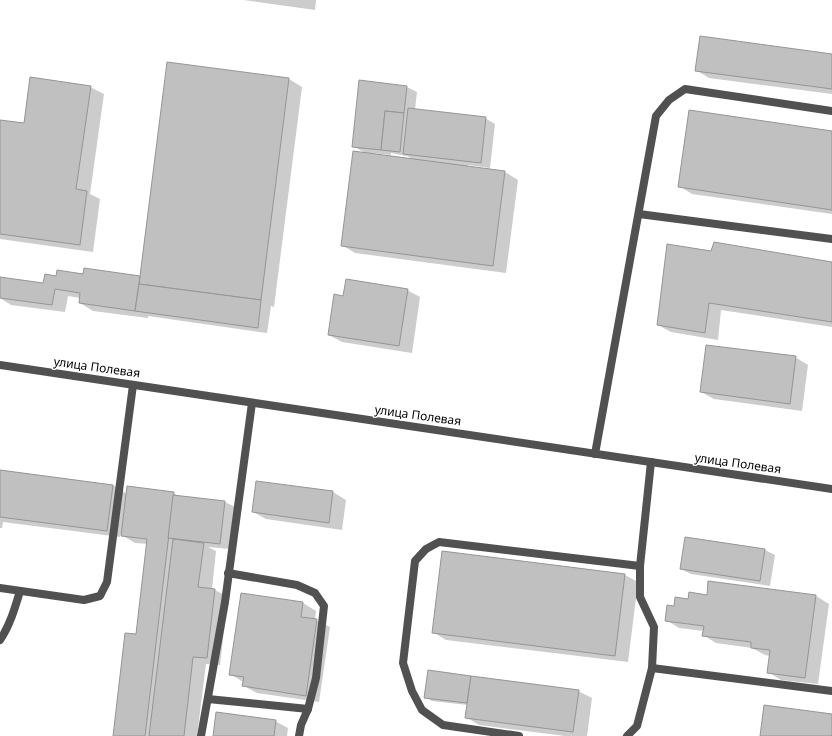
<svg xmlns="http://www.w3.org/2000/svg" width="832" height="736" font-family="'Noto Sans',sans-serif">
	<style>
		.shadow { fill: #0003; fill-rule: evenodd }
		.building { fill: #c0c0c0; stroke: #959595 }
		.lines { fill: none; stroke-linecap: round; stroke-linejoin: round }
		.lane { stroke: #515151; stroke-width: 8 }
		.street { stroke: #515151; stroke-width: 8 }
		.labels { text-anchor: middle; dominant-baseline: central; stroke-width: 3; stroke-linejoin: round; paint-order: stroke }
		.street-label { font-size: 12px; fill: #000; stroke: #fff }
	</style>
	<rect width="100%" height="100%" fill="#fff"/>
	<g class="shadow">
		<polygon points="244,0 316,0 315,10"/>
		<polygon points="832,55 832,94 709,78 696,70"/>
		<polygon points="289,79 302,87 274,307 271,306 267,333 148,316 148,318 93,311 80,303 80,298 68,296 65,312 11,305 0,298 0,285 44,284 57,277 84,275 84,269 140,277"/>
		<polygon points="90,87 104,94 90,194 100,199 93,252 0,239 0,121 25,124"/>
		<path d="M407,87L417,92L415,110L485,118L495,124L490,168L468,165V167L505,172L518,180L506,273L355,253L342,245L367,154L353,146ZM372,153L391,155V153L407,156L415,160L372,155Z"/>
		<polygon points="832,132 832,214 692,194 679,186"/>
		<polygon points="712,252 832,263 832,327 721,310 718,340 671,332 658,325"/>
		<polygon points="407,290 420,297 412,353 342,342 329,335 344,297"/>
		<polygon points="795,357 808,365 802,411 714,399 701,392"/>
		<polygon points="0,470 113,485 127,494 173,493 180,497 225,502 235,507 230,549 208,547 216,551 212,589 215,590 228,597 220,665 206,664 197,736 114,736 137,635 148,544 135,543 120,534 120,537 3,522 2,528 0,528"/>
		<polygon points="257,482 333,492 346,500 342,530 266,519 253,512"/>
		<polygon points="686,538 765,550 775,555 770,586 691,574 681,569"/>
		<polygon points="625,575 638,582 628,662 446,640 433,632"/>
		<polygon points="709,583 816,596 829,604 818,684 781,680 768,672 770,656 765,655 752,648 716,643 703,635 704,631 679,628 666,620 674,607 689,600 708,596"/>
		<polygon points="303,603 316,611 315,620 330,627 319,702 257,693 244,686 243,682 230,674"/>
		<polygon points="429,671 578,691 592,698 587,736 565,736 479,725 466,717 468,705 432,701 426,697"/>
		<polygon points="275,721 288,728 287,736 214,736"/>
	</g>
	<g class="building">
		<polygon points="700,36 832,54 832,89 695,71"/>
		<polygon points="167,62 289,78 261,300 139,284"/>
		<polygon points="30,77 91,86 76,189 87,191 80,245 0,234 0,120 24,123"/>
		<polygon points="359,80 407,86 404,113 385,111 381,150 352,147"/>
		<polygon points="408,108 486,117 481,163 403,154"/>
		<polygon points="689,110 832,131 832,210 678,187"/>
		<polygon points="385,111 404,113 400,152 381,150"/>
		<polygon points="353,151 505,171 493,266 341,246"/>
		<polygon points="714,242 832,262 832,322 709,303 705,333 657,325 667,244 711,251"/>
		<polygon points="84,268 140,276 135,311 79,303 80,293 55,289 52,305 0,298 0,277 43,283 45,274 56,276 57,270 83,274"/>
		<polygon points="346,279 408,289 399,346 328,335 334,294 343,296"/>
		<polygon points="139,284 261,300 258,328 135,311"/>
		<polygon points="706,345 796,356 790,404 700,392"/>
		<polygon points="0,470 113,485 107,531 0,517"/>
		<polygon points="256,481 333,491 329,523 252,512"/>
		<polygon points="127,486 174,492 145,736 113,736 125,633 136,634 147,539 121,536"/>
		<polygon points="173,495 225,501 220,544 168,538"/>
		<polygon points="685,537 765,549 760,581 680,569"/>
		<polygon points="173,539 204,543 198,587 215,589 207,658 193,657 184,736 149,736"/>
		<polygon points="442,551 625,574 615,656 432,633"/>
		<polygon points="708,581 816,595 805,678 767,673 770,650 751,648 751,642 702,636 704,626 665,621 667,605 674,606 675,597 688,599 689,592 707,595"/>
		<polygon points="241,593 303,602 301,617 317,619 306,696 242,686 244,677 229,675"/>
		<polygon points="428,670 471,676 467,703 424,698"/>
		<polygon points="471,676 579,690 573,732 465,718"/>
		<polygon points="764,705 832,714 832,736 760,736"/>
		<polygon points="216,712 276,720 274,736 213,736"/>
	</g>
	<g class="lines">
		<g class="lane">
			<polyline points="639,214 832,239"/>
			<polyline points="595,454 656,116 669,100 685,89 832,111"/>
			<polyline points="228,573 297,585 315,593 324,606 316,678 308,709 301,725 299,736"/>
			<polyline points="0,588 84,600 100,596 107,582 133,385"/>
			<path d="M0,640C10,625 15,608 20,591"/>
			<polyline points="652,668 832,691"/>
			<polyline points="208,699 308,709"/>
			<polyline points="201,736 225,602 252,403"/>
			<polyline points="519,736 443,725 422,710 412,691 403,663 415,561 426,549 439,542 640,566"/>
			<polyline points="627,736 637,726 652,668 654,627 640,597 640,566 651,462"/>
		</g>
		<polyline class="street" points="0,365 832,489"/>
	</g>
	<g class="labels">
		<g class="street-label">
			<text transform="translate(97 367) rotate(8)">улица Полевая</text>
			<text transform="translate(418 415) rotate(8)">улица Полевая</text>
			<text transform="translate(738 463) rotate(8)">улица Полевая</text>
		</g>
	</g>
</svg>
